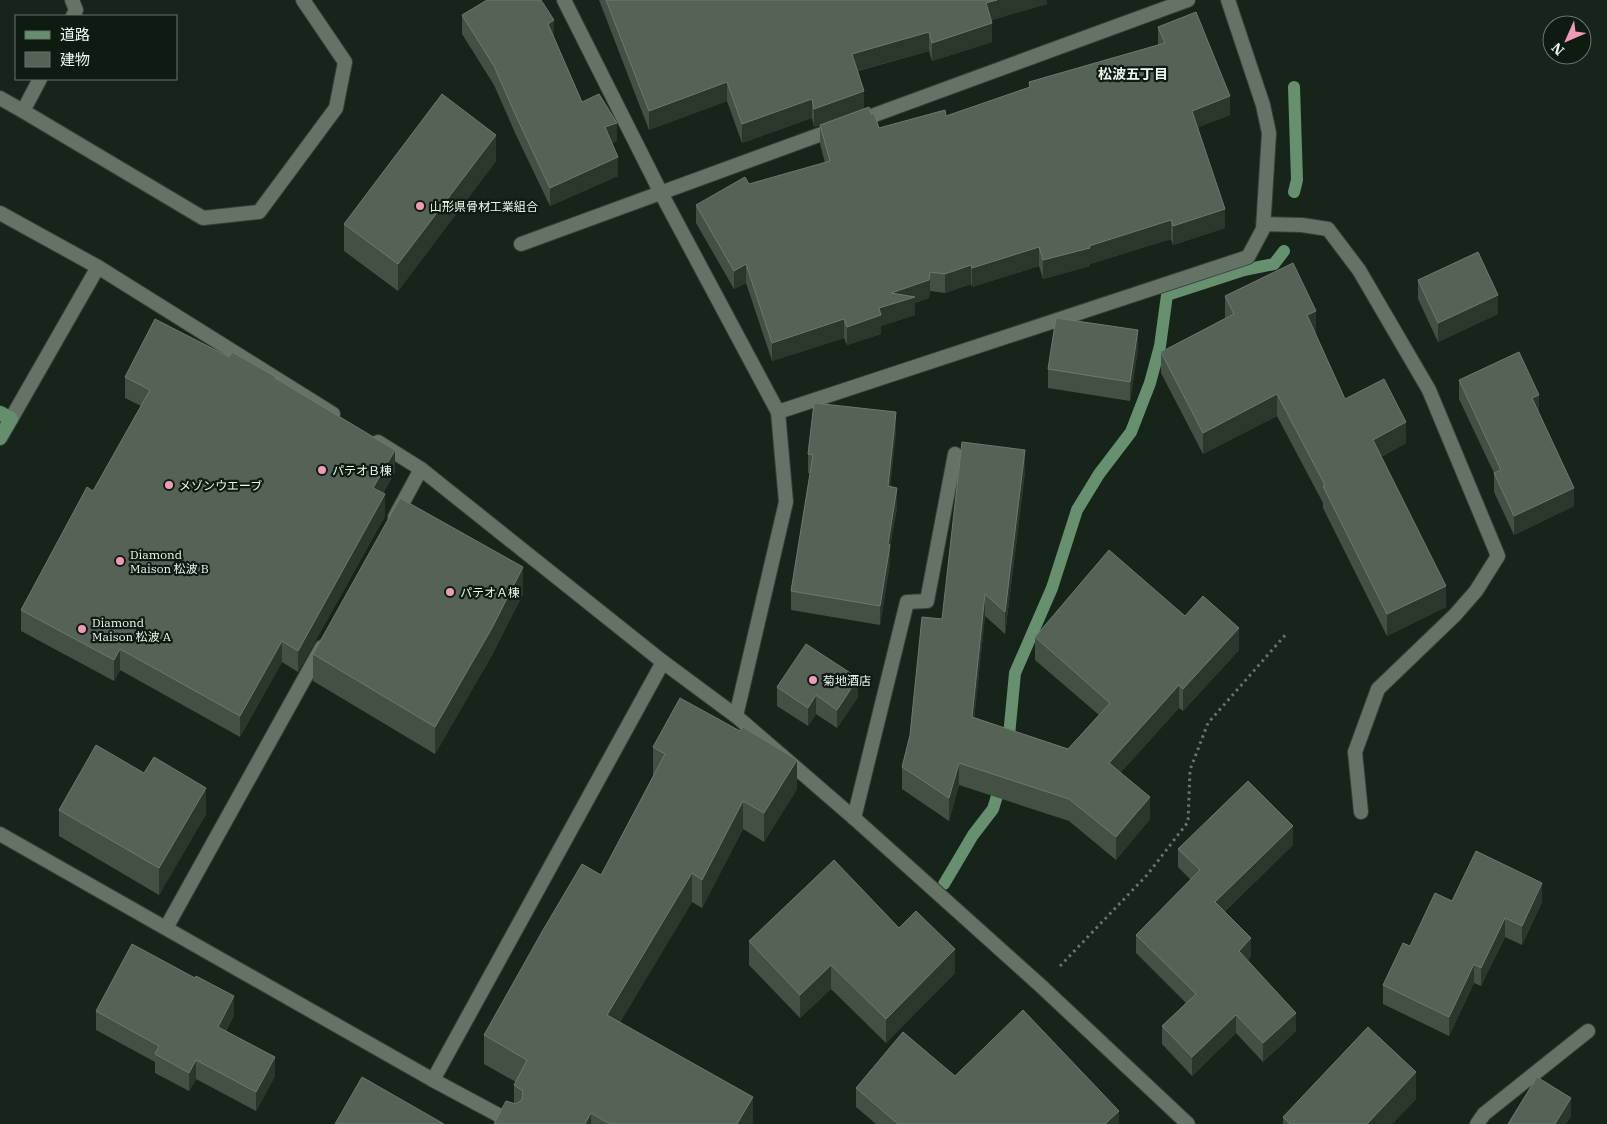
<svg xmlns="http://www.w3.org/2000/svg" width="1607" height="1124" font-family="'IBM Plex Serif','Noto Sans JP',serif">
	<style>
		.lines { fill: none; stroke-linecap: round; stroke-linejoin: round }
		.stream { stroke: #66906e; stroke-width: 12 }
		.service-casing { stroke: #374038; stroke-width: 16 }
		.tertiary-casing { stroke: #374038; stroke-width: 16 }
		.secondary-casing { stroke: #374038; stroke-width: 16 }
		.path { stroke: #6a756c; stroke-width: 3; stroke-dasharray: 2.5 4; stroke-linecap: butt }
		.service { stroke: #647366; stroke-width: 14 }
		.tertiary { stroke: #647366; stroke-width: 14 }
		.secondary { stroke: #648e6c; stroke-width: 14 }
		.wall { fill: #435044 }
		.shaded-wall { fill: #2a372b }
		.building { fill: #556256; stroke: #6d796e }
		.poi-dot { fill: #f09ab7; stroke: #0e1b10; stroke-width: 2 }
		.labels { text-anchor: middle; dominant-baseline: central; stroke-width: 4.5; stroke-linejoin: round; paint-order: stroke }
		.poi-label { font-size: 12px; fill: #eef6ef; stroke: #0e1b10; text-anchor: start }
		.neighbourhood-label { font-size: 14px; font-weight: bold; fill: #eef6ef; stroke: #0e1b10 }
	</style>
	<rect width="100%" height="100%" fill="#172419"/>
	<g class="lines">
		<g class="stream">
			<polyline points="1294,87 1297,180 1294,192"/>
			<polyline points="1008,746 1015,673 1052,588 1077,510 1099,474 1131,432 1150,383 1160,346 1167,295 1244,270 1274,264 1284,251"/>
			<polyline points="944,884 973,835 993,809 1001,783"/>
		</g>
		<defs>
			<g id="service">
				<polyline points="72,0 76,10 73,16"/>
				<polyline points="564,0 661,193 778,412 786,502 736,716"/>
				<polyline points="0,98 23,111 40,79"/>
				<polyline points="23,111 203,218 259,212 336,108 345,62 303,0"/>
				<polyline points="858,121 1188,0"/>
				<polyline points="0,213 98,267 333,414"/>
				<polyline points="1264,224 1302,225 1328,229 1359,270 1429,390 1498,556 1476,591 1455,615 1378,689 1355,752 1361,812"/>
				<polyline points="521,244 838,128"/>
				<polyline points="778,412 1248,257 1263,229 1269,133 1263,105 1228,0"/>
				<polyline points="378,442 421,469 663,662 736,716 854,818 1041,986 1188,1124"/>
				<polyline points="395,517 421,469"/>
				<polyline points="854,818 907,602 927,601 955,454"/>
				<polyline points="0,834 433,1080 515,1124"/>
				<polyline points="166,928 322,647"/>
				<polyline points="433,1080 663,662"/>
				<polyline points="1477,1124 1484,1114 1588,1031"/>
			</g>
			<polyline id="tertiary" points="11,419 98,267"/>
			<polyline id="secondary" points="0,413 11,419 0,438"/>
		</defs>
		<use href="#service" class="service-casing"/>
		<use href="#tertiary" class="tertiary-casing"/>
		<use href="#secondary" class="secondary-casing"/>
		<polyline class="path" points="1060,966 1147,875 1188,822 1190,770 1208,723 1287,633"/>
		<use href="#service" class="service"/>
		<use href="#tertiary" class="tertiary"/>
		<use href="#secondary" class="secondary"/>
	</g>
	<g class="wall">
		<polygon points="599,0 1047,0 1047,4 991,20 992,42 932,61 929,51 858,71 864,109 871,114 879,128 946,116 1029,88 1029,82 1158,45 1158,27 1230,115 1198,127 1225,228 1173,245 1171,239 1090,264 1090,266 1043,279 1039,266 972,287 971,284 945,293 930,291 929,298 915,303 915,315 881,326 881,334 847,345 844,338 772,361 746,283 734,289 696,223 696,205 749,184 825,163 820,144 820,125 814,127 812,118 742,143 727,101 649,130"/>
		<polygon points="462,15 554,37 582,102 617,141 612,143 618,176 550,206 516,135 494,85 462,34"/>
		<polygon points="496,161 398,291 344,251 344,224"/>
		<polygon points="1418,280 1498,314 1438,342 1418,299"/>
		<polygon points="1225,296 1316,332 1315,333 1345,399 1406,443 1381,457 1446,607 1387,636 1323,508 1323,503 1277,416 1203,454 1161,373 1161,352 1225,318"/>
		<polygon points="1138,349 1130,401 1048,388 1048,369"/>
		<polygon points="229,357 276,379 395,472 383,493 385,516 298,672 282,662 240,737 120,670 114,681 21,631 21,610 93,491 141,406 125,398 125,377"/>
		<polygon points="1459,380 1539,413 1574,506 1514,535 1494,492 1494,473 1459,399"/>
		<polygon points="896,431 890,487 897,507 890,547 890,563 880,625 791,610 791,591 810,473 808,473 808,454"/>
		<polygon points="1025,472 1005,634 985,616 974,718 1068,749 1099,715 1035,660 1035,637 1185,616 1239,650 1183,711 1179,708 1120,773 1150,819 1116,860 1069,821 959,785 949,821 902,789 902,767 942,619"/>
		<polygon points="523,594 492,655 435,754 313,681 313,654"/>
		<polygon points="777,687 858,697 837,728 816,714 808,726 777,706"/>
		<polygon points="653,747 797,789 764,842 743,829 702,908 692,902 620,1022 753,1124 494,1124 514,1104 514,1085 516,1082 484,1064 484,1035 601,875 653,776"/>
		<polygon points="59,810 206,814 159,895 59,836"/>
		<polygon points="1293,845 1225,911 1251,956 1248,960 1296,1031 1263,1062 1236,1033 1192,1076 1162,1044 1162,1026 1186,1003 1136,953 1136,935 1191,880 1178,867 1178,849"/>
		<polygon points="1452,901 1542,902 1522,945 1505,937 1481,986 1474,983 1449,1036 1383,1004 1383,985"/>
		<polygon points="899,928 955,973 886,1043 831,989 800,1018 749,965 749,941"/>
		<polygon points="96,1011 234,1015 226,1031 275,1076 256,1111 196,1079 189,1091 155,1073 155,1062 96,1030"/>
		<polygon points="955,1076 1119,1124 876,1124 856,1107 856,1088"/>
		<polygon points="1416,1099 1392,1124 1283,1124 1283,1117"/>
	</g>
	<g class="shaded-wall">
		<polygon points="997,0 1047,0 1047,4 986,22 986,3"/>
		<polygon points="554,20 554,39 548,24"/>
		<polygon points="992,23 992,42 932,61 932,43"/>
		<polygon points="929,32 929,51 852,72 852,54"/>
		<polygon points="727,82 727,101 649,130 649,111"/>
		<polygon points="864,91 864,109 814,127 814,109"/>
		<polygon points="1230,96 1230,115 1192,130 1192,111"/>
		<polygon points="812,99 812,118 742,143 742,124"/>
		<polygon points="617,123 617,141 605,146 605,127"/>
		<polygon points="496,135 496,161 398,291 398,264"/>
		<polygon points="618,157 618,176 550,206 550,188"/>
		<polygon points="1225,209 1225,228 1173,245 1173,226"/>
		<polygon points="1171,220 1171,239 1090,264 1090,266 1043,279 1043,260"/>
		<polygon points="1039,247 1039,266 972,287 972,268"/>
		<polygon points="746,264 746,283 734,289 734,271"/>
		<polygon points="971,265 971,284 945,293 945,274"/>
		<polygon points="930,272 930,291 929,298 915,303 915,315 881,326 881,334 847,345 847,327 879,308 891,293"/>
		<polygon points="1498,295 1498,314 1438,342 1438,323"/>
		<polygon points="1316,311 1316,332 1307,337 1307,315"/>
		<polygon points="844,319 844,338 772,361 772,343"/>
		<polygon points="1138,330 1138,349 1130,401 1130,382"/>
		<polygon points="1277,394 1277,416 1203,454 1203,433"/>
		<polygon points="1539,395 1539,413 1532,398"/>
		<polygon points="896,412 896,431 888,505 888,486"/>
		<polygon points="1406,422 1406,443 1373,461 1373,440"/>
		<polygon points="395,450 395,472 373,509 373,488"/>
		<polygon points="1025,450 1025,472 1005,634 1005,612"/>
		<polygon points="897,488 897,507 890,547 890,563 880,625 880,606 888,544"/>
		<polygon points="1574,488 1574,506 1514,535 1514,516"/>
		<polygon points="385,494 385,516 298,672 298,651"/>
		<polygon points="523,567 523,594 492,655 435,754 435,727"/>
		<polygon points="1446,586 1446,607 1387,636 1387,614"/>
		<polygon points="985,594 985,616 972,740 972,717"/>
		<polygon points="1239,628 1239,650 1183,711 1183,689"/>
		<polygon points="282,641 282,662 240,737 240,716"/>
		<polygon points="120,649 120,670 114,681 114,660"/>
		<polygon points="858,678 858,697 837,728 837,710"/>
		<polygon points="1179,685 1179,708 1109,785 1109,763"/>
		<polygon points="816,695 816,714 808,726 808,708"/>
		<polygon points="797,760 797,789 764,842 764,813"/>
		<polygon points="959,763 959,785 949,821 949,798"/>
		<polygon points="206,788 206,814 159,895 159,868"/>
		<polygon points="1150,797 1150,819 1116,860 1116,837"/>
		<polygon points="743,801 743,829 702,908 702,880"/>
		<polygon points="1293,826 1293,845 1215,920 1215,902"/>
		<polygon points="692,873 692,902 607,1043 607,1015"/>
		<polygon points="1542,883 1542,902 1522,945 1522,926"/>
		<polygon points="1505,918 1505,937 1481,986 1481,968"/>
		<polygon points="1251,938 1251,956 1239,969 1239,951"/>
		<polygon points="955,949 955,973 886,1043 886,1019"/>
		<polygon points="1474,964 1474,983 1449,1036 1449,1017"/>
		<polygon points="831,965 831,989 800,1018 800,995"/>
		<polygon points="234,996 234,1015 218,1045 218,1027"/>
		<polygon points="1296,1013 1296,1031 1263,1062 1263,1043"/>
		<polygon points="1236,1015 1236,1033 1192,1076 1192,1057"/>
		<polygon points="275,1057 275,1076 256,1111 256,1092"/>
		<polygon points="196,1060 196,1079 189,1091 189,1073"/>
		<polygon points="1416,1072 1416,1099 1392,1124 1367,1124"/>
		<polygon points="753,1097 753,1124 737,1124"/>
		<polygon points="1571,1098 1571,1117 1566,1124 1555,1124"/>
		<polygon points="1119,1111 1119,1124 1105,1124"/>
		<polygon points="591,1113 591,1124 585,1124"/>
	</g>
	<g class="building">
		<polygon points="487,0 541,0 554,20 548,24 582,102 599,94 617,123 605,127 618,157 550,188 516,116 494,66 462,15"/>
		<polygon points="606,0 997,0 986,3 992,23 932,43 929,32 852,54 864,91 814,109 812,99 742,124 727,82 649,111"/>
		<polygon points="1196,12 1230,96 1192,111 1225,209 1173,226 1171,220 1089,246 1090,248 1043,260 1039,247 972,268 971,265 945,274 930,272 929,280 891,293 915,297 879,308 881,315 847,327 844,319 772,343 746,264 734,271 696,205 745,177 749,184 830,161 820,125 869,107 871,114 874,113 879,128 945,110 946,116 1030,87 1029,82 1165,43 1158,27"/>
		<polygon points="442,94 496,135 398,264 344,224"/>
		<polygon points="1478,252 1498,295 1438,323 1418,280"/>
		<polygon points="1293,263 1316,311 1307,315 1345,399 1384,379 1406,422 1373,440 1446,586 1387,614 1323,486 1325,485 1277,394 1203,433 1161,352 1234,314 1225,296"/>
		<polygon points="1056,318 1138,330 1130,382 1048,369"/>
		<polygon points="155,319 229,357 232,352 276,377 275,378 395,450 373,488 385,494 298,651 282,641 240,716 120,649 114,660 21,610 87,487 93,491 150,390 125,377"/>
		<polygon points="1519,352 1539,395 1532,398 1574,488 1514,516 1494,473 1501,470 1459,380"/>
		<polygon points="814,403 896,412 888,486 897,488 888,544 890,545 880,606 791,591 813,455 808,454"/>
		<polygon points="962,442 1025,450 1005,612 985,594 972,717 1068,749 1110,703 1035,637 1109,550 1185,616 1203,596 1239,628 1183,689 1179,685 1109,763 1150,797 1116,837 1069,799 959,763 949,798 902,767 910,735 922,617 942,619"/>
		<polygon points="400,498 523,567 492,628 435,727 313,654"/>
		<polygon points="806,644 858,678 837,710 816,695 808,708 777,687"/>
		<polygon points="680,698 740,731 743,727 797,760 764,813 743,801 702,880 692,873 607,1015 753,1097 737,1124 610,1124 591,1113 585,1124 494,1124 506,1101 516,1104 522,1100 523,1091 514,1085 527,1060 484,1035 543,930 582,864 601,875 665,754 653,747"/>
		<polygon points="96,745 144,773 154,757 206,788 159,868 59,810"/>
		<polygon points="1248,781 1293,826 1215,902 1251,938 1239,951 1296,1013 1263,1043 1236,1015 1192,1057 1162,1026 1196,994 1136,935 1200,870 1178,849"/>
		<polygon points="1476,851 1542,883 1522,926 1505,918 1481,968 1474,964 1449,1017 1383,985 1403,943 1410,946 1435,893 1452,901"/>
		<polygon points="834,860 899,928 916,911 955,949 886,1019 831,965 800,995 749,941"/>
		<polygon points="132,944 195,978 196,976 234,996 218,1027 275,1057 256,1092 196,1060 189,1073 155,1054 159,1046 96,1011"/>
		<polygon points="1023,1010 1119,1111 1105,1124 898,1124 856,1088 903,1032 955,1076"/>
		<polygon points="1368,1027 1416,1072 1367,1124 1290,1124 1283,1117"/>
		<polygon points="362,1077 444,1124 335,1124"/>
		<polygon points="1537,1077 1571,1098 1555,1124 1508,1124"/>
	</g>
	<g class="poi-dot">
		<circle cx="420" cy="206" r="5"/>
		<circle cx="322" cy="470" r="5"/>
		<circle cx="169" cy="485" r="5"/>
		<circle cx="120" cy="561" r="5"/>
		<circle cx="450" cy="592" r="5"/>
		<circle cx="82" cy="629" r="5"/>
		<circle cx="813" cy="680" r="5"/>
	</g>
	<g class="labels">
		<g class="poi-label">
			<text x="430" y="206">山形県骨材工業組合</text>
			<text x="332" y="470">パテオＢ棟</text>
			<text x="179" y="485">メゾンウエーブ</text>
			<text x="130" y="554">Diamond<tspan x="130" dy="14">Maison 松波 B</tspan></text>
			<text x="460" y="592">パテオＡ棟</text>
			<text x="92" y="622">Diamond<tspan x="92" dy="14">Maison 松波 A</tspan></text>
			<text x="823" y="680">菊地酒店</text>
		</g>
		<g class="neighbourhood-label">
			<text x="1133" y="74">松波五丁目</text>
		</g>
	</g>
	<rect x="15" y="15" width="162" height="65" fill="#0e1b10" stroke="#687369"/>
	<rect x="25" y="31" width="25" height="8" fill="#648e6c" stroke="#687369"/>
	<text x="60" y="40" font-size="15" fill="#eef6ef">道路</text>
	<rect x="25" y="52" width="25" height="15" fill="#556256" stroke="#687369"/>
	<text x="60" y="65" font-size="15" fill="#eef6ef">建物</text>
	<g transform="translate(1567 40) rotate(225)"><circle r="24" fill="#0e1b10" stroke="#687369"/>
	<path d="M0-4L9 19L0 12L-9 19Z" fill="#f09ab7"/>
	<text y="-8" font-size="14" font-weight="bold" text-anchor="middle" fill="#eef6ef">N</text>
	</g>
</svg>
